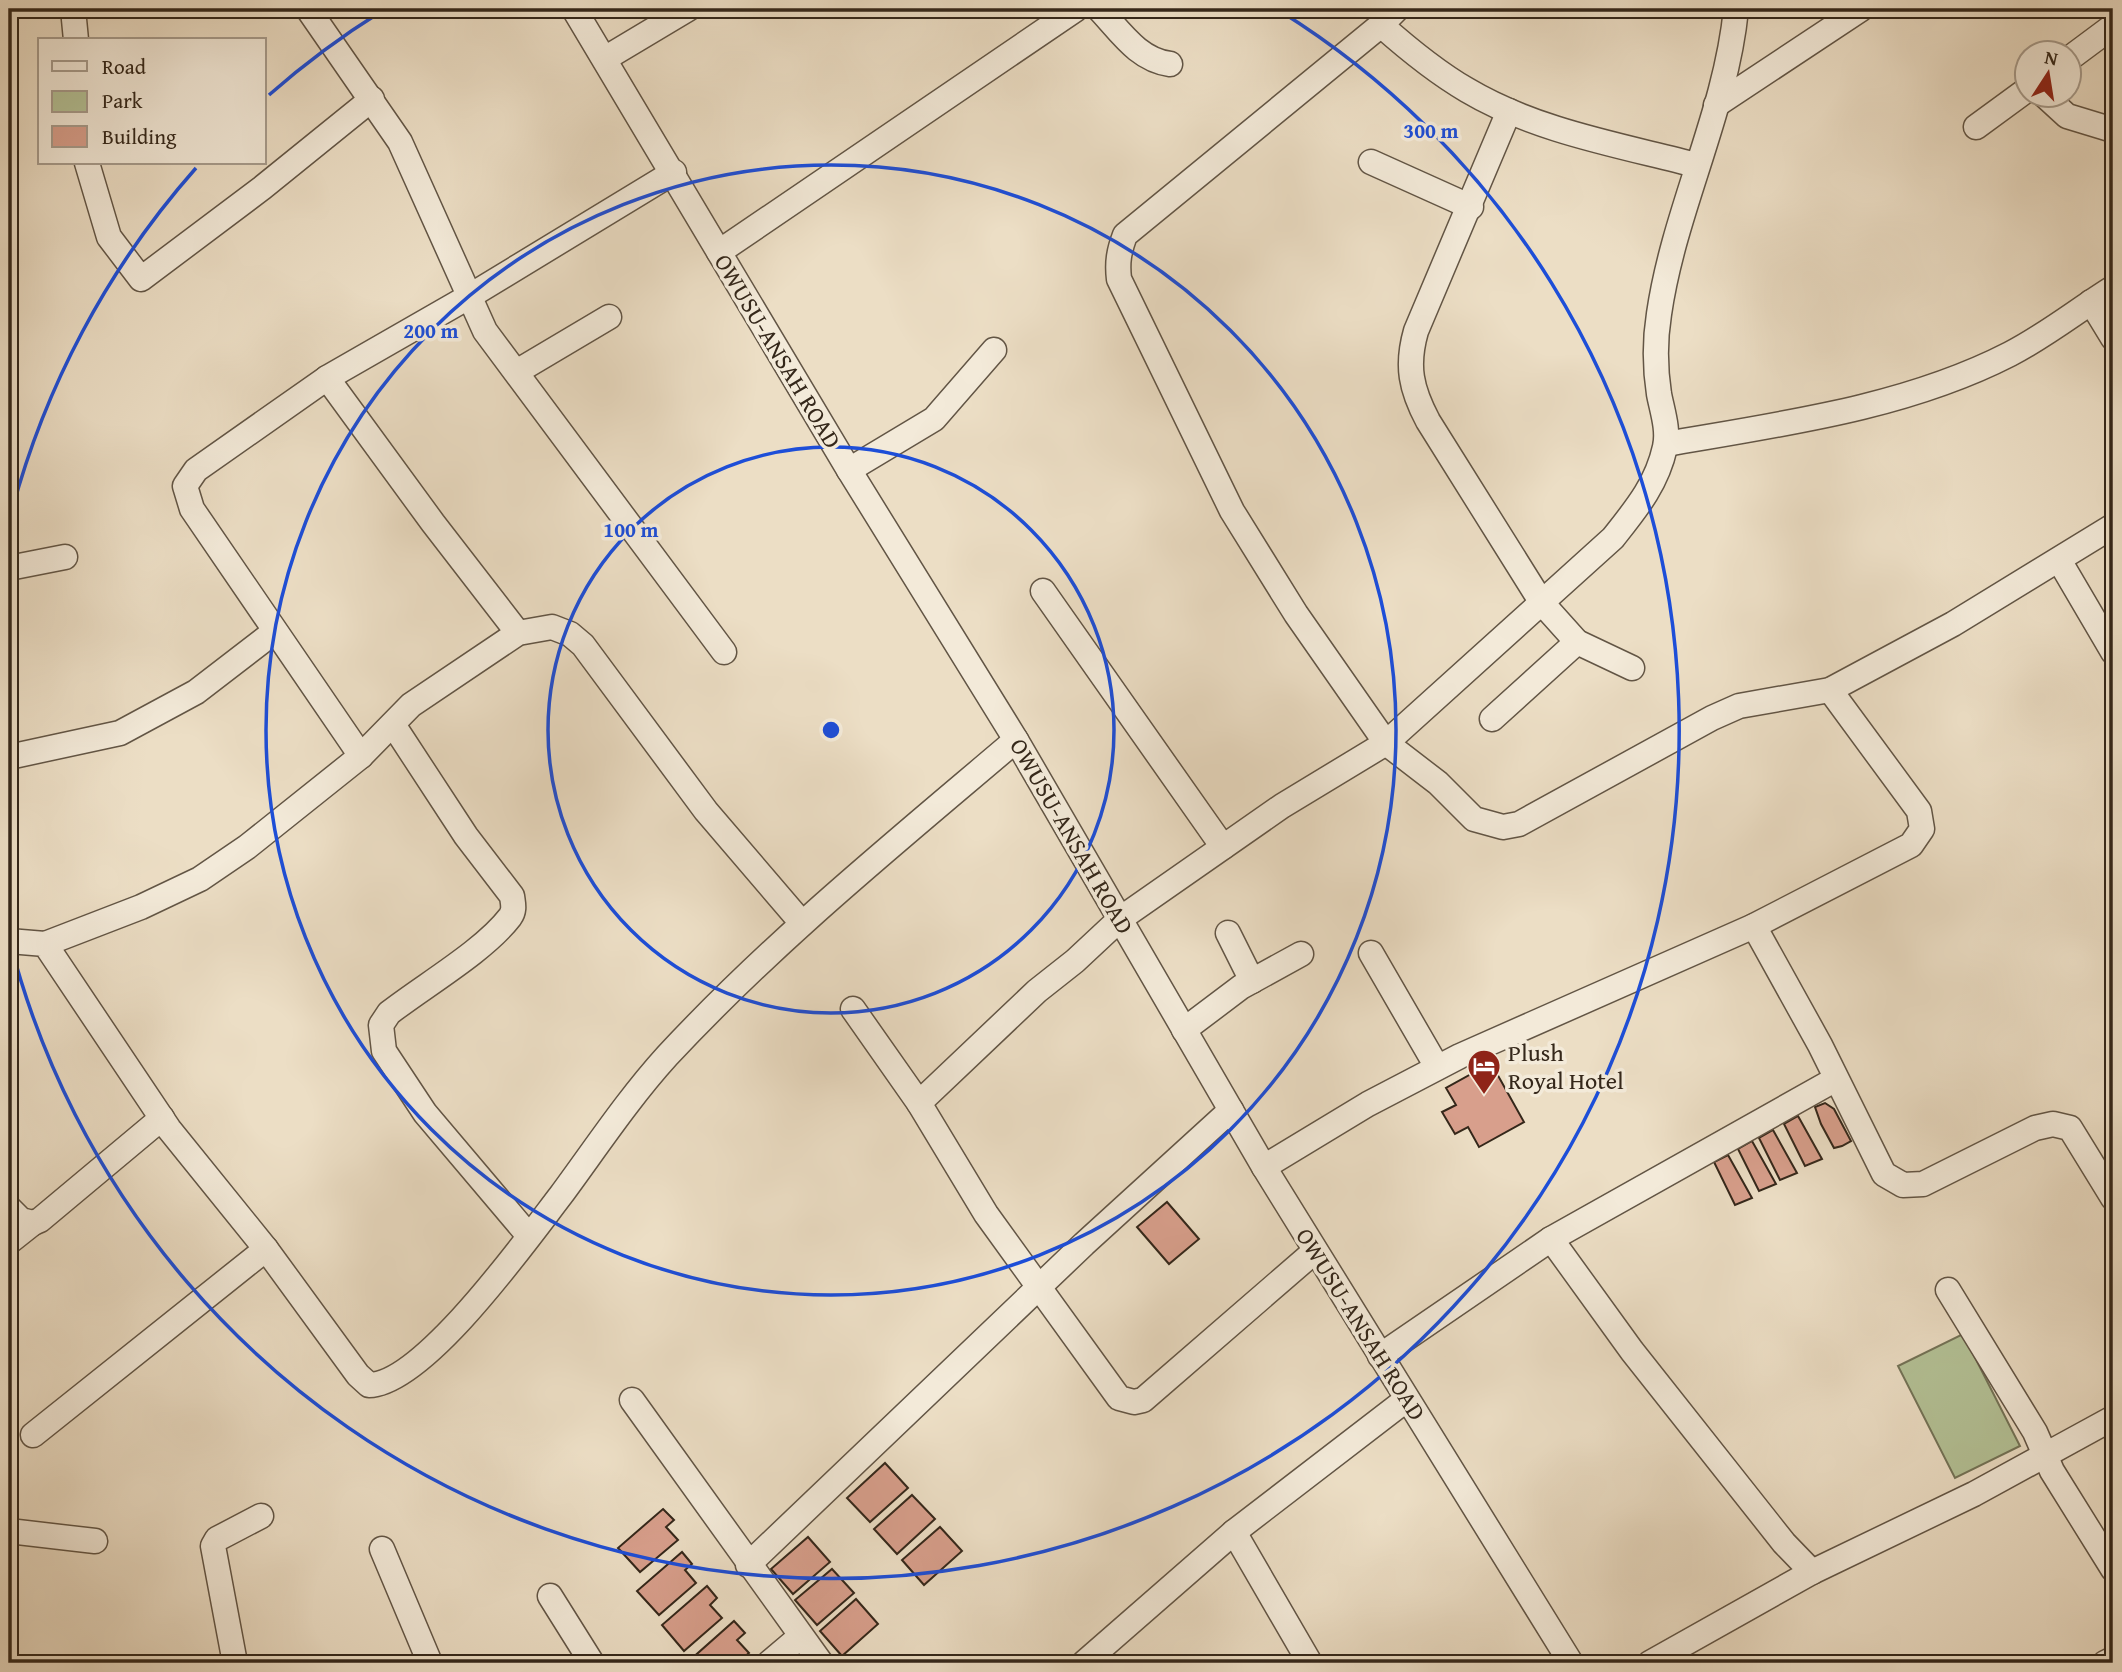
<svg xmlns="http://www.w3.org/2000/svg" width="2122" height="1672" font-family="'Gentium Book Plus',serif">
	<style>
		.green { fill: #b4c297; stroke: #747458; stroke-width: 2 }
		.building { fill: #d89f8c; stroke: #34271a; stroke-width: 2 }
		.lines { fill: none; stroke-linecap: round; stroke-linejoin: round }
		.minor-casing { stroke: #625545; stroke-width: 27 }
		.minor { stroke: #f3ead9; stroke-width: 24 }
		.ring { fill: none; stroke: #1d4ed8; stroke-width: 3.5 }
		.labels { text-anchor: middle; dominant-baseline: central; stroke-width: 7; stroke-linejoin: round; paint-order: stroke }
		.street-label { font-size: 24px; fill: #34271a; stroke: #f3ead9 }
		.poi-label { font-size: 24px; fill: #34271a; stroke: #f3ead9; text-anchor: start }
		.centre { fill: #1d4ed8; stroke: #f3ead9; stroke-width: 3.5 }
		.ring-label { font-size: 21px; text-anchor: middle; font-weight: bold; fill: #1d4ed8; stroke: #f3ead9; stroke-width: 7; stroke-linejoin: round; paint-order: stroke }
	</style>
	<rect width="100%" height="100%" fill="#ecdec5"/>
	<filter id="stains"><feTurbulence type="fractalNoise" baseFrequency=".00286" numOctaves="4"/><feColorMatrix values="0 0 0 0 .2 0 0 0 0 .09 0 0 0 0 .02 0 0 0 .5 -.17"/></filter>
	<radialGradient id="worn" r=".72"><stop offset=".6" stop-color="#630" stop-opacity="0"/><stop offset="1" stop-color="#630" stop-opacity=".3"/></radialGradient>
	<polygon class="green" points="1963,1334 2020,1446 1955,1478 1898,1366"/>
	<g class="building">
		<polygon points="1491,1063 1524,1122 1479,1147 1468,1127 1455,1134 1442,1112 1456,1105 1446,1088"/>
		<polygon points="1825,1103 1834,1109 1851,1141 1842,1146 1834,1148 1821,1124 1815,1107"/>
		<polygon points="1798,1116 1822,1159 1805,1166 1784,1124"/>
		<polygon points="1773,1130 1797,1173 1780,1180 1759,1138"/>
		<polygon points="1752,1141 1776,1184 1759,1191 1738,1149"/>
		<polygon points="1728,1155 1752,1198 1735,1205 1714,1162"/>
		<polygon points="1167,1202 1199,1239 1169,1264 1137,1227"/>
		<polygon points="885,1463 908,1488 870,1522 847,1498"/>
		<polygon points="912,1495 935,1519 897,1554 874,1529"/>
		<polygon points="663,1509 674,1520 666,1527 678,1540 640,1572 618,1548"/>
		<polygon points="940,1527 962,1551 924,1585 902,1560"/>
		<polygon points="808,1537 830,1562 793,1594 771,1569"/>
		<polygon points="682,1552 692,1564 685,1570 696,1583 659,1615 637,1591"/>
		<polygon points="832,1569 854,1593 817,1625 795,1600"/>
		<polygon points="707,1586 717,1598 710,1605 722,1618 684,1651 662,1625"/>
		<polygon points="856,1599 878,1624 842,1656 820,1631"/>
		<polygon points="734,1621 745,1633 737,1640 749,1653 737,1663 692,1663 689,1661"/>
	</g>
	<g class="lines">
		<defs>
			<g id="minor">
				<polyline points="73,9 76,40"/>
				<polyline points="308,9 400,142 485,331 724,652"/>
				<polyline points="574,9 849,470 1016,740 1264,1167 1571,1663"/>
				<path d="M1099,9C1120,31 1138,60 1170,64"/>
				<path d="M1397,9L1381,25L1125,235C1119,251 1117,262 1119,279L1232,511L1296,614L1386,743L1438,783L1474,819L1503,827L1519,824L1712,718L1739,706L1830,690L1953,624L2113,526"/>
				<path d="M1381,25C1408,49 1436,72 1467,90C1536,131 1619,145 1696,165"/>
				<polyline points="606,58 688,9"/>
				<polyline points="2070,58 2113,26"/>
				<polyline points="2043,94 2067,116 2113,130"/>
				<polyline points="1716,105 1861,9"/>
				<path d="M1509,111L1416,331C1406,366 1411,389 1428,421L1542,603L1577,642L1632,668"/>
				<polyline points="1976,127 2028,89"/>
				<polyline points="1371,162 1471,207"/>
				<polyline points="87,163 109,237 141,279 262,188 372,99"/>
				<polyline points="719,252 1076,9"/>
				<polyline points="2091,302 2113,338"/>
				<polyline points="518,371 609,317"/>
				<polyline points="327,378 433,523 518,633"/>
				<path d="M1666,444C1781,424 1905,408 2010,354C2047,335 2079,309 2113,288"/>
				<polyline points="849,470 934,419 994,350"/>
				<polyline points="2059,560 2113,652"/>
				<polyline points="9,568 65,557"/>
				<polyline points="1043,591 1223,847"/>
				<polyline points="1492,719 1577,642"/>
				<path d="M394,726L466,836L512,896C513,904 515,910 510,917C484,951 425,985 389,1013L381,1025L384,1051L425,1113L529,1236"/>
				<polyline points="361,756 192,509 185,486 196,470 327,378 470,296 674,172"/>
				<polyline points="9,757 120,733 196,692 274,632"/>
				<polyline points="1754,926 1820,1045 1884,1174 1903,1185 1923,1184 2035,1128 2053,1124 2070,1128 2113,1198"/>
				<polyline points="1228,933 1252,981"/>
				<path d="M9,941L45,944L169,1129L266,1249L358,1375L369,1385C424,1384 527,1239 561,1195C595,1149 628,1099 667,1056C774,941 896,842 1016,740"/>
				<polyline points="45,944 141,907 200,879 247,847 361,756 411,705 518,633 552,627 570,634 583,645 706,811 801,922"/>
				<polyline points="1371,953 1437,1067"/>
				<polyline points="853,1009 919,1103"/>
				<polyline points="1184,1030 1241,987 1301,954"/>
				<polyline points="1264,1167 1368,1104 1460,1056 1754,926 1911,845 1922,829 1919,811 1830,690"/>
				<polyline points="9,1208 21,1220 33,1223 40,1220 162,1118"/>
				<polyline points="1551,1239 1632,1351 1784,1543 1812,1572"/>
				<polyline points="9,1242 33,1223"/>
				<path d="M1315,1251L1143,1400L1134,1402L1119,1398L986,1214L919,1103L1037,991L1075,961L1120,919L1282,806L1386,743L1613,538C1636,509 1657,484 1665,447C1669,430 1662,410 1659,394C1655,368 1655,339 1659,314C1674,210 1726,113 1736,9"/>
				<polyline points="1948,1290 2035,1432 2052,1471 2113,1569"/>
				<polyline points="1380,1356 1551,1239 1836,1079"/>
				<polyline points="632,1400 821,1663"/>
				<polyline points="33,1435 266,1249"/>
				<polyline points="9,1531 95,1541"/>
				<polyline points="1234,1532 1310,1663"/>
				<polyline points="382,1549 430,1663"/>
				<polyline points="748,1565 1084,1244 1231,1110"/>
				<polyline points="550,1596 592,1663"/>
				<polyline points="235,1663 213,1546 217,1539 261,1516"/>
				<polyline points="769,1663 801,1636"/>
				<polyline points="1084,1663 1234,1532 1407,1399"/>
				<polyline points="1650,1663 1812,1572 1974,1494 2113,1418"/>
				<polyline points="2105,1663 2113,1659"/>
			</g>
		</defs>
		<use href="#minor" class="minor-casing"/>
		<use href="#minor" class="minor"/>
	</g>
	<g class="ring">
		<circle cx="831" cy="730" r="283"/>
		<circle cx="831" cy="730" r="565"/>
		<path d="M10 518A848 848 0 0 1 196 168M269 95A848 848 0 0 1 382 11M1280 11A848 848 0 1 1 10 942"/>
	</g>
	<defs>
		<symbol id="hotel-pin" viewBox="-11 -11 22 30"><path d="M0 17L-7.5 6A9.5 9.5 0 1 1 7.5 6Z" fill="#8f2418" stroke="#f3ead9"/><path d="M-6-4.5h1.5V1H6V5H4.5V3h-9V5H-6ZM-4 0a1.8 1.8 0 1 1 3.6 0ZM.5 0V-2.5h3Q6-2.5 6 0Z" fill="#fff"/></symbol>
	</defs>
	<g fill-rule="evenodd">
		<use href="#hotel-pin" x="1465" y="1047" width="38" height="52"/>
	</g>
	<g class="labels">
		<g class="street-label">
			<text transform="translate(778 351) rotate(59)">OWUSU-ANSAH ROAD</text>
			<text transform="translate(1072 836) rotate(60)">OWUSU-ANSAH ROAD</text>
			<text transform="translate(1361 1324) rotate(58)">OWUSU-ANSAH ROAD</text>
		</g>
		<g class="poi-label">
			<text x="1508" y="1052">Plush<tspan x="1508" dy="28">Royal Hotel</tspan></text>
		</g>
	</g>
	<circle cx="831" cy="730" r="10" class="centre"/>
	<g class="ring-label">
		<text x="1431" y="138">300 m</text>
		<text x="431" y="338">200 m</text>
		<text x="631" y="537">100 m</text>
	</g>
	<rect width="2122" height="1672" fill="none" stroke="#ecdec5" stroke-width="35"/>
	<rect x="10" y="10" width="2101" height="1651" fill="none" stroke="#34271a" stroke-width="3.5"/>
	<rect x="18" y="18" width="2087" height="1637" fill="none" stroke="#34271a" stroke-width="2"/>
	<rect x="38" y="38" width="228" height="126" fill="#f3ead9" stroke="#a79c8d" stroke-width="2"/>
	<rect x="52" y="61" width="35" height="10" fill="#f3ead9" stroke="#a79c8d" stroke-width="2"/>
	<text x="102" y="74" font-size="21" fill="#34271a">Road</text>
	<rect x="52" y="91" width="35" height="21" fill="#b4c297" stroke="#a79c8d" stroke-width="2"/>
	<text x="102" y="108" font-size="21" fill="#34271a">Park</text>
	<rect x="52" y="126" width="35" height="21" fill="#d89f8c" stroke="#a79c8d" stroke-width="2"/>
	<text x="102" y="144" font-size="21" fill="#34271a">Building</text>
	<g transform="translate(2048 74) rotate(12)"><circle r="33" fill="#f3ead9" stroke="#a79c8d" stroke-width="2"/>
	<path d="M0-5L12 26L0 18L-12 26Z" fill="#8f2418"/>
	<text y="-10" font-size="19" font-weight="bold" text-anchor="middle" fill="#34271a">N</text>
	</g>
	<rect width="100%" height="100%" filter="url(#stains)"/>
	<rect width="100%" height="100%" fill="url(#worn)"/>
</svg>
